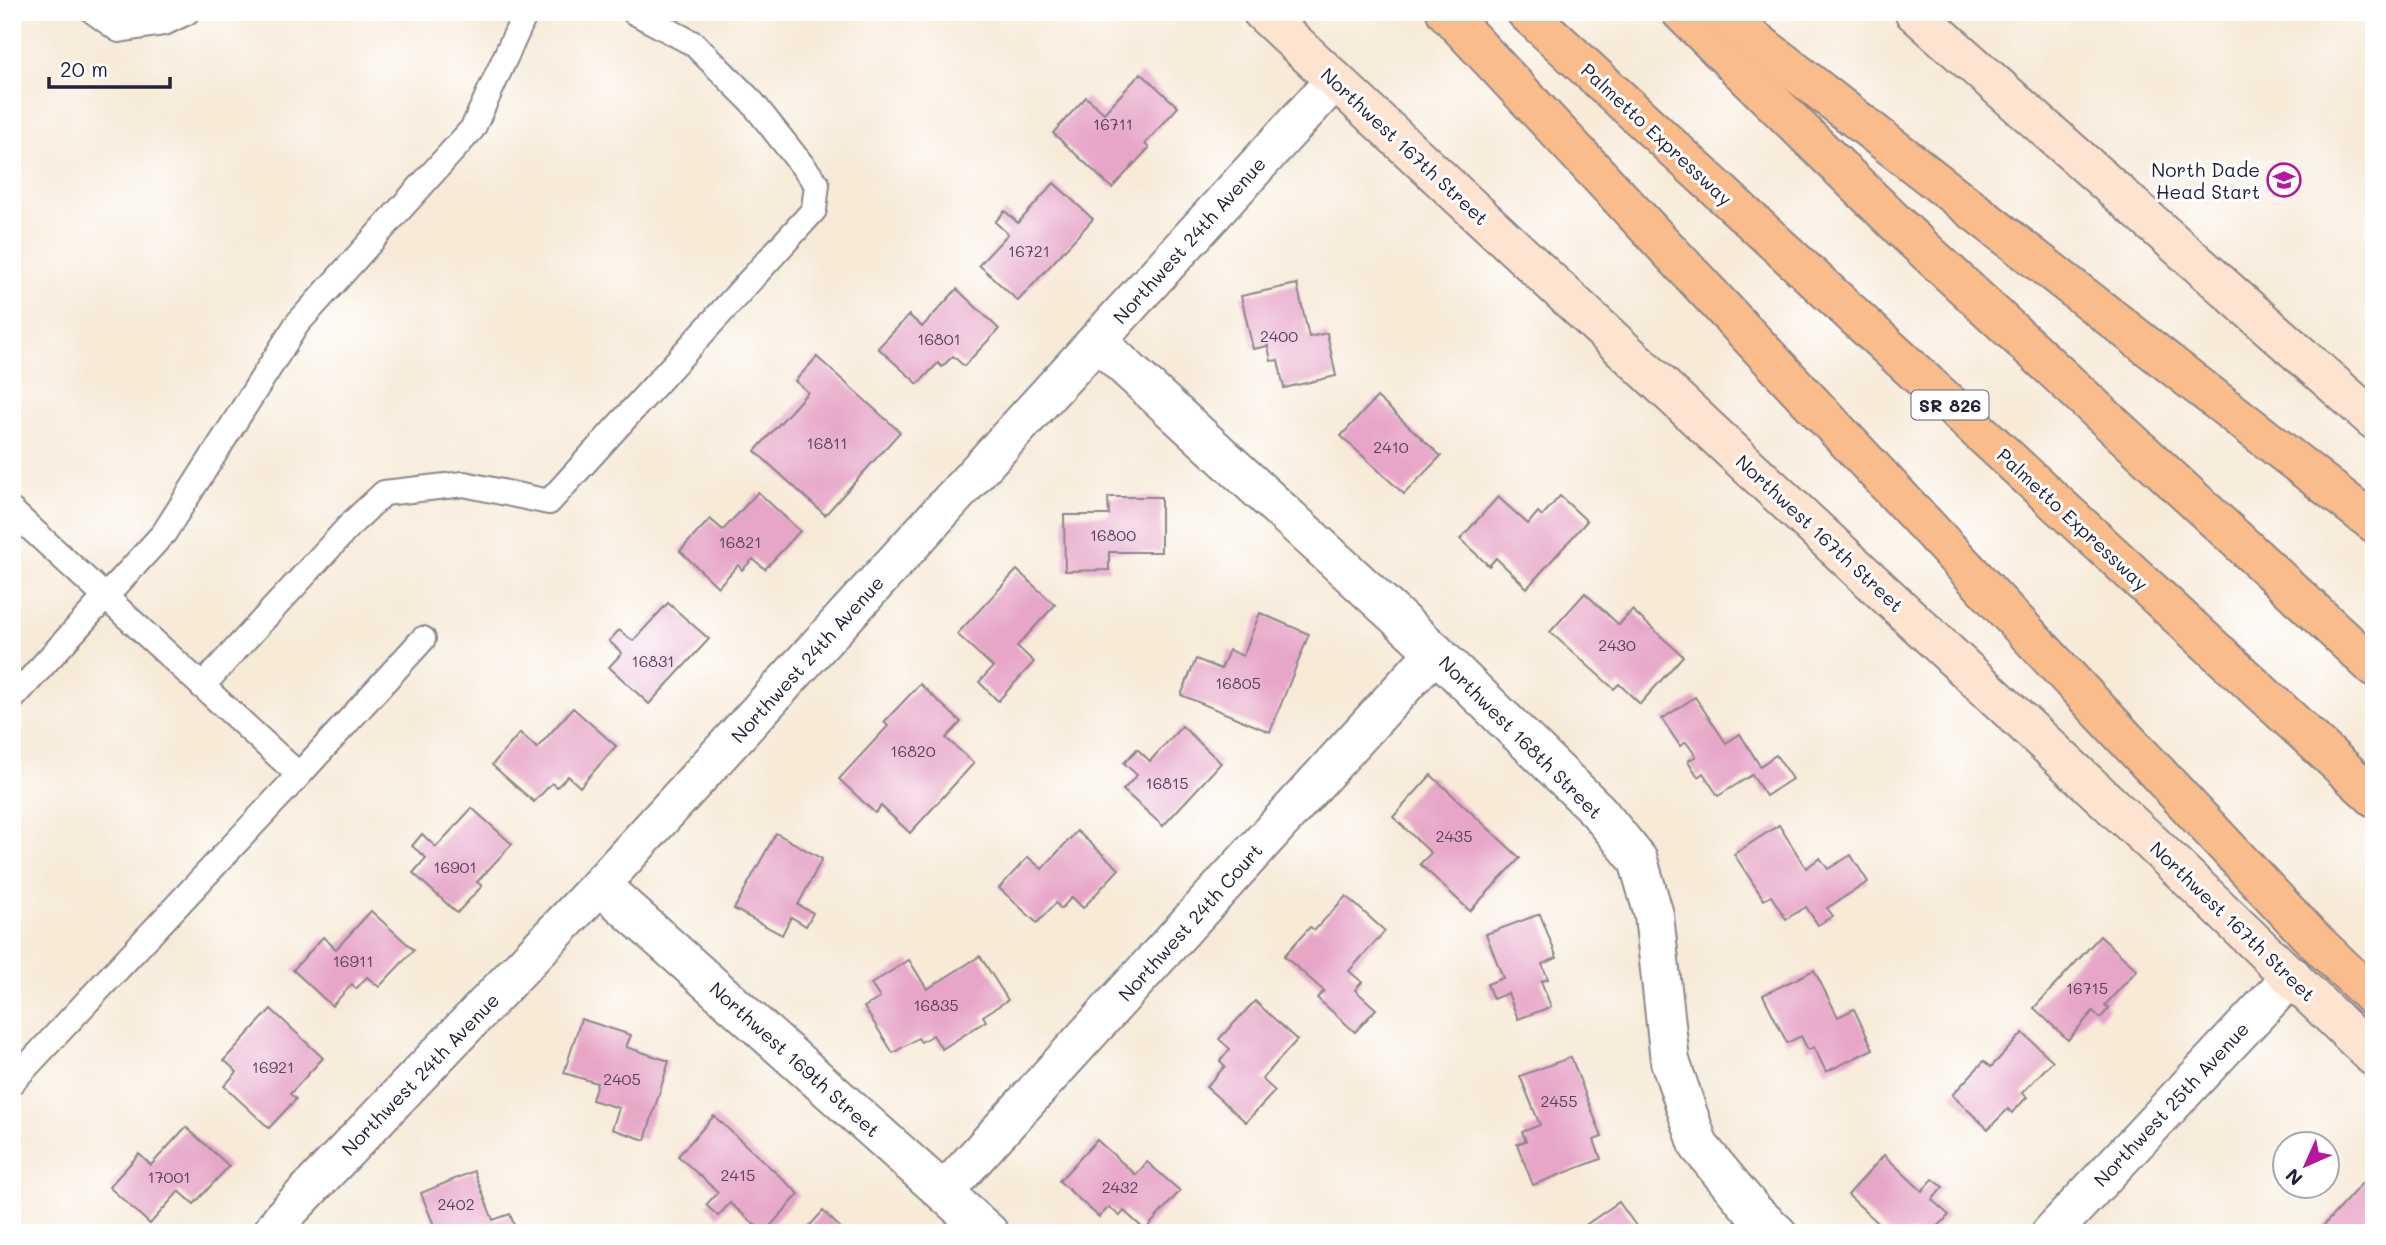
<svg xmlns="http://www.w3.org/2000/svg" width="2386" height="1245" font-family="Mali,sans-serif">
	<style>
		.building { fill: #e7a6c8 }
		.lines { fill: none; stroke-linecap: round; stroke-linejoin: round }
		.lane-casing { stroke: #8c8689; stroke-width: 28 }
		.street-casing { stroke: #8c8689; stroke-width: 42 }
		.secondary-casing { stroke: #8c8689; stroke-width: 42 }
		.highway-casing { stroke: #8c8689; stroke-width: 42 }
		.lane { stroke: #fff; stroke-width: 24 }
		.street { stroke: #fff; stroke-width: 38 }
		.secondary { stroke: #fde4d0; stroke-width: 38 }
		.highway { stroke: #f9bc8a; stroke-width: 38 }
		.labels { text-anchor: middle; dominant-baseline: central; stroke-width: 6; stroke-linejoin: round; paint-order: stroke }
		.number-label { font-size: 16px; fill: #53435e }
		.shield { fill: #fff; stroke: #646476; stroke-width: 2 }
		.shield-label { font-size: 18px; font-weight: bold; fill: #22223b }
		.street-label { font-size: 19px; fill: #22223b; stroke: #fff }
		.poi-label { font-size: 19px; fill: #22223b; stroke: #fff; text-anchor: end }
	</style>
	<rect width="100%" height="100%" fill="#fff"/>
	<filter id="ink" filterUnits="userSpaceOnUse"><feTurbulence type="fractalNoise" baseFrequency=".0143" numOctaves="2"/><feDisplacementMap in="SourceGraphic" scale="14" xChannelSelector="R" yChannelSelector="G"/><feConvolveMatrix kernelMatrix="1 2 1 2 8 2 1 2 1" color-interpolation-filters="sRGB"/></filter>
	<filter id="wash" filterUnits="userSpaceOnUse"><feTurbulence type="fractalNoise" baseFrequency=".00686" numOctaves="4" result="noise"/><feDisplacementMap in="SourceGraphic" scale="28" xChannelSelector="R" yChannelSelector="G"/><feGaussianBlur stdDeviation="1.57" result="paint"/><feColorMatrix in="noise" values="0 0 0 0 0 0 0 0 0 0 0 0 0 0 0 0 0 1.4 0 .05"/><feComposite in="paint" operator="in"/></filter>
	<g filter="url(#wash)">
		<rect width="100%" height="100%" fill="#f7ead7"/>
		<g id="blocks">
			<g class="building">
				<polygon points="1141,73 1178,107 1145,144 1149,148 1112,188 1053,133 1086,97 1104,113"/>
				<polygon points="1054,183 1093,219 1018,301 979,265 1008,234 995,222 1005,211 1018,223"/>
				<polygon points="1297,284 1309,337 1327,333 1336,376 1284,388 1278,360 1271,361 1268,346 1253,349 1241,296"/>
				<polygon points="957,289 999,329 964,366 953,356 942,367 938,363 918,384 878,348 909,315 922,327"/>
				<polygon points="817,357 900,432 825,515 755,451 808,392 795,381"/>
				<polygon points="1377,397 1441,456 1404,494 1341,436"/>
				<polygon points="758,492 800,531 765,569 753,559 742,570 738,565 718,587 680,551 710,519 723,530"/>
				<polygon points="1560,496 1587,521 1527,588 1496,558 1489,566 1460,539 1498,497 1528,524 1538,512 1542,516"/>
				<polygon points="1108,497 1161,497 1161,552 1109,552 1109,570 1065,571 1064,515 1109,515"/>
				<polygon points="1017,570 1055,605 1017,646 1034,662 998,701 979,682 993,667 957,634"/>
				<polygon points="1585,593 1619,625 1632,610 1683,656 1640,704 1619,684 1614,689 1550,632"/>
				<polygon points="668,603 709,639 649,704 609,667 622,653 609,641 619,630 633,641"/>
				<polygon points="1260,613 1309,634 1270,732 1181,695 1196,659 1221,669 1229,650 1243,656"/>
				<polygon points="920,684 961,722 946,738 974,763 910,833 881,806 875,813 839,779 888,726 884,722"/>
				<polygon points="1695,697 1726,743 1740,734 1760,766 1776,755 1792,779 1766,796 1752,775 1718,796 1703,773 1698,777 1688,761 1696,756 1686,742 1680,746 1662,719"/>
				<polygon points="573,708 616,746 580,787 568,776 557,787 552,783 534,802 492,765 520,733 537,748"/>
				<polygon points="1182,726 1221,763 1163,826 1123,790 1137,775 1124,763 1137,749 1150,761"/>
				<polygon points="1431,775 1520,858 1470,911 1420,864 1431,853 1393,817"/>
				<polygon points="472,808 512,844 477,882 482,886 457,913 413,873 426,858 412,846 422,834 436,847"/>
				<polygon points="1779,825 1806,868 1820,858 1828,869 1851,855 1868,882 1827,908 1833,916 1818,925 1806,907 1786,919 1771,896 1764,900 1734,854"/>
				<polygon points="1077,831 1119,869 1083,908 1072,897 1061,909 1056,903 1037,923 999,888 1028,857 1042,869"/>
				<polygon points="776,833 822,859 798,905 813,913 806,926 791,917 782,935 734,909"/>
				<polygon points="1346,896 1385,931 1349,971 1362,982 1355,990 1376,1009 1355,1032 1317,998 1324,991 1284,956 1310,927 1315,930"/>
				<polygon points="371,911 414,950 379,987 367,977 356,989 352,984 332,1006 293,970 323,937 336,949"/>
				<polygon points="1540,914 1557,958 1542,964 1548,979 1541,981 1551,1007 1518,1019 1508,993 1493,999 1487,984 1503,978 1486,934"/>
				<polygon points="2100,936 2137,970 2105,1005 2109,1008 2104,1014 2100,1018 2093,1011 2068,1040 2034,1008"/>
				<polygon points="980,956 1008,1000 983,1016 986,1021 942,1049 933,1035 921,1042 918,1038 893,1053 864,1007 880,998 871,984 909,960 927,989"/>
				<polygon points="1814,970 1838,1017 1854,1009 1873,1049 1826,1072 1814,1047 1808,1050 1801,1036 1787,1043 1763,995"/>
				<polygon points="1255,1001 1297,1040 1262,1079 1275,1091 1246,1122 1206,1087 1225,1066 1220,1061 1230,1049 1219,1039"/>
				<polygon points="271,1009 323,1058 290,1094 296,1099 269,1128 224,1086 237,1072 224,1060"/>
				<polygon points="581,1019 631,1035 626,1047 669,1061 645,1140 612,1129 619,1108 592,1100 597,1083 564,1073"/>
				<polygon points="2023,1033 2053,1061 2022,1093 2027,1097 2012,1113 2008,1109 1988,1129 1952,1095 1984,1061 1991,1067"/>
				<polygon points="1571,1057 1602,1137 1594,1140 1601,1159 1533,1185 1517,1144 1526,1141 1522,1132 1540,1125 1520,1076"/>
				<polygon points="714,1116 799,1194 764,1233 730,1203 718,1216 706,1205 718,1192 678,1156"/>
				<polygon points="186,1127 229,1166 194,1204 179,1191 150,1224 109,1187 139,1154 151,1165"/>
				<polygon points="1097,1140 1136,1175 1147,1162 1180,1191 1145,1230 1124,1211 1120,1216 1109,1207 1099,1217 1059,1181"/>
				<polygon points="1884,1155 1922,1191 1933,1179 1943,1187 1932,1200 1949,1215 1932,1233 1889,1233 1848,1195"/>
				<polygon points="2374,1170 2374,1233 2331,1233 2323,1226"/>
				<polygon points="474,1171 493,1220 510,1214 517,1233 437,1233 421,1193"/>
				<polygon points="1619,1202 1641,1233 1574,1233"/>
				<polygon points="823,1211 846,1233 803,1233"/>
			</g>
		</g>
	</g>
	<g filter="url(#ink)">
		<use href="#blocks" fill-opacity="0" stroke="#8c8689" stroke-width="2"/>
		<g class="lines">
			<defs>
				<g id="lane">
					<polyline points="94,12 119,30 164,23 187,12"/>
					<polyline points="12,511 299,775 12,1082"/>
					<polyline points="202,686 353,522 384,493 464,484 549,502 814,210 817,184 752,102 694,44 634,12"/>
					<polyline points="12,699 164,533 297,324 473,128 526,12"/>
					<polyline points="299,775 423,639"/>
				</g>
				<g id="street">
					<polyline points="1097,341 1435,652 1598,811 1638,860 1654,915 1670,1061 1699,1146 1753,1211 1777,1233"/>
					<polyline points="600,885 989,1233"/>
					<polyline points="944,1192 1435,652"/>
					<polyline points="272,1233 282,1218 600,885 1335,80"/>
					<polyline points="2051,1233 2292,976"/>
				</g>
				<g id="secondary">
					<polyline points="1262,12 2154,845 2374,1057"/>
					<polyline points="1914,12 2374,420"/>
				</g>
				<g id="highway">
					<polyline points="1446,12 2311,937 2374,998"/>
					<polyline points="1526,12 2374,797"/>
					<polyline points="1681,12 1902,229 2374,667"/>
					<polyline points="1719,12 2374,523"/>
				</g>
			</defs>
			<use href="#lane" class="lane-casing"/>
			<use href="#street" class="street-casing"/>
			<use href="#secondary" class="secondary-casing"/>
			<use href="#highway" class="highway-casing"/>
			<use href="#lane" class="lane"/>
			<use href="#street" class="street"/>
			<use href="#secondary" class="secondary"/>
			<use href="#highway" class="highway"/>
		</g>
	</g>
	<defs>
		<symbol id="school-ring" viewBox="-11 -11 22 22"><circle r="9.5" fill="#fff" stroke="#b5179e" stroke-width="1.5"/><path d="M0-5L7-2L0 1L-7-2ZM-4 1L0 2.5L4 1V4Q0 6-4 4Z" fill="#b5179e"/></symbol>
	</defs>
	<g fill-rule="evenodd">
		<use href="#school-ring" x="2265" y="161" width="38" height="38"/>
	</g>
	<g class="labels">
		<g class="number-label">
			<text x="1113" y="123">16711</text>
			<text x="1029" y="250">16721</text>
			<text x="1279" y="335">2400</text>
			<text x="939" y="338">16801</text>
			<text x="827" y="442">16811</text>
			<text x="1391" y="446">2410</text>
			<text x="1113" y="534">16800</text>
			<text x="740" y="541">16821</text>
			<text x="1617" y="644">2430</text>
			<text x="653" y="660">16831</text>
			<text x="1238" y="682">16805</text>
			<text x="913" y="750">16820</text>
			<text x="1167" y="782">16815</text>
			<text x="1454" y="835">2435</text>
			<text x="455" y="866">16901</text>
			<text x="353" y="960">16911</text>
			<text x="2087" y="987">16715</text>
			<text x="936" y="1004">16835</text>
			<text x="273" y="1066">16921</text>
			<text x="622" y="1078">2405</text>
			<text x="1559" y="1100">2455</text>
			<text x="738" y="1174">2415</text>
			<text x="169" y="1176">17001</text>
			<text x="1120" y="1186">2432</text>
			<text x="456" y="1203">2402</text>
		</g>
		<rect class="shield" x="1911.5" y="390.5" width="77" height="29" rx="5"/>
		<g class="shield-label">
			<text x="1950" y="405">SR 826</text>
		</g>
		<g class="street-label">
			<text transform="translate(1657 134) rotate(43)">Palmetto Expressway</text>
			<text transform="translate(1405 146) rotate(43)">Northwest 167th Street</text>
			<text transform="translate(1189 240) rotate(-48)">Northwest 24th Avenue</text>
			<text transform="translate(2073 519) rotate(43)">Palmetto Expressway</text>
			<text transform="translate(1820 533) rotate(43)">Northwest 167th Street</text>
			<text transform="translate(807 659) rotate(-48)">Northwest 24th Avenue</text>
			<text transform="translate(1521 737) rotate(45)">Northwest 168th Street</text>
			<text transform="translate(2233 921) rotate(44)">Northwest 167th Street</text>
			<text transform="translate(1190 922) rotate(-48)">Northwest 24th Court</text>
			<text transform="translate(795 1059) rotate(42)">Northwest 169th Street</text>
			<text transform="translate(420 1074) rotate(-46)">Northwest 24th Avenue</text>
			<text transform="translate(2171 1104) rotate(-47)">Northwest 25th Avenue</text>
		</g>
		<g class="poi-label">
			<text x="2260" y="169">North Dade<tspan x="2260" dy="22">Head Start</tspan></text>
		</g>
	</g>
	<rect width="2386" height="1245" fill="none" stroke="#fff" stroke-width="42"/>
	<g transform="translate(2306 1165) rotate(225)"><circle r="33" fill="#ffffff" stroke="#a7a7b1" stroke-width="2"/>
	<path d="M0-5L12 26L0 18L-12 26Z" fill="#b5179e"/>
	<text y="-10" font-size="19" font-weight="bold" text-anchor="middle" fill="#22223b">N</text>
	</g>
	<path d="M49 77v10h121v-10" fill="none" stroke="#22223b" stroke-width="3.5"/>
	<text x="60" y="77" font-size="21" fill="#22223b" stroke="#ffffff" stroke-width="5" paint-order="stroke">20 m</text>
</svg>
